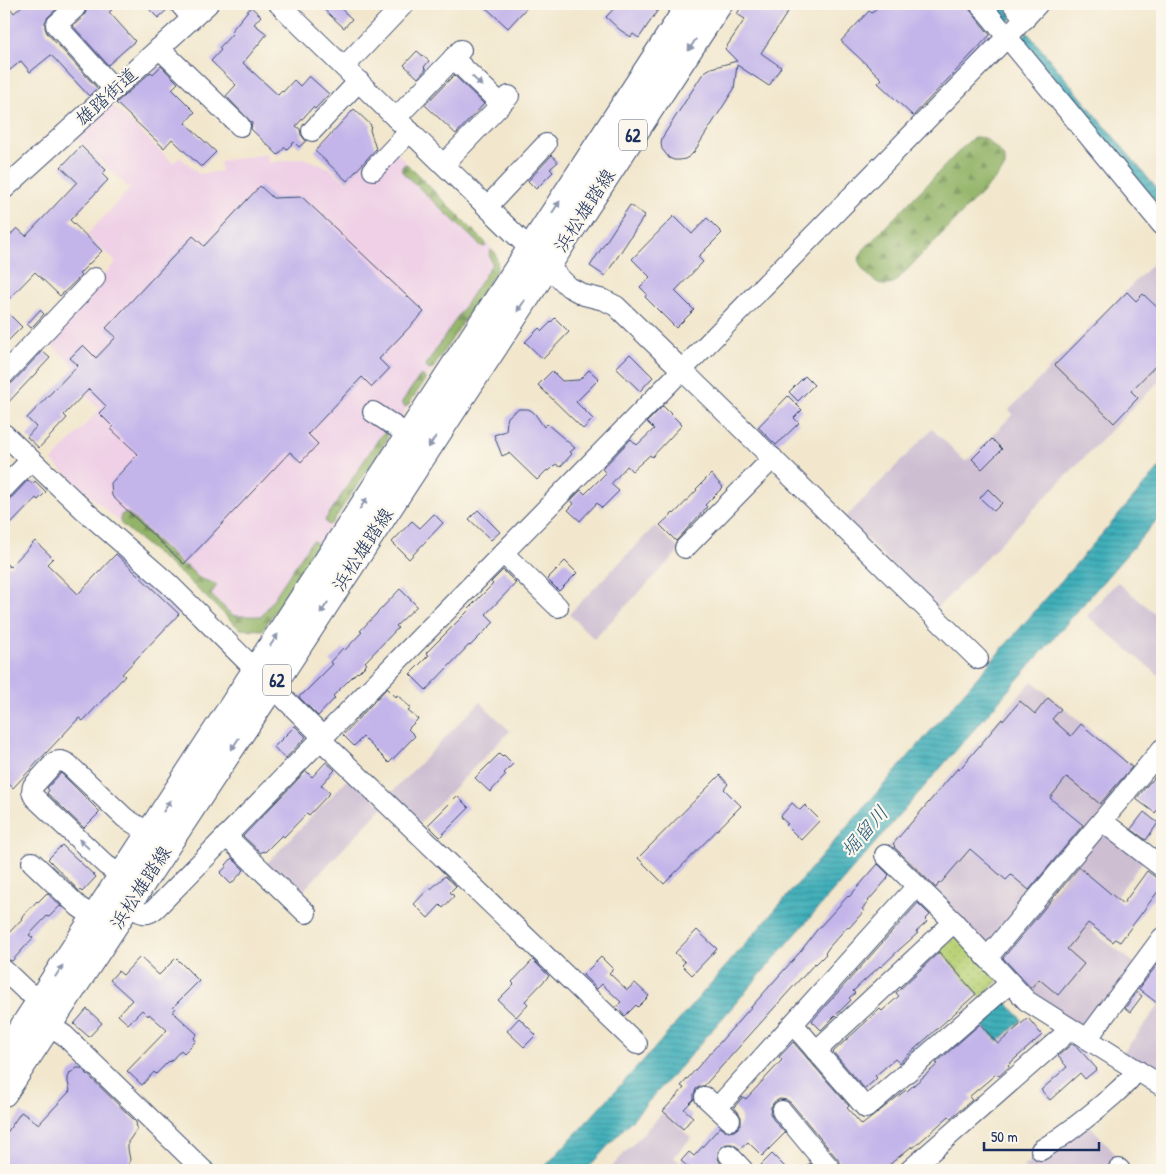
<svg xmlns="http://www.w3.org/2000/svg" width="1166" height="1174" font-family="'Patrick Hand','Klee One',sans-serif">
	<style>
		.built { fill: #efd0e6 }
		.industrial { fill: #cdbed2 }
		.forest { fill: url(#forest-firs); stroke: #577263 }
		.park { fill: url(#park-dots); stroke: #6a806a }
		.water { fill: url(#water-rules); stroke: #2d6f8c }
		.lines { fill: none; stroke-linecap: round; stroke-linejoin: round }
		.stream { stroke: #3fafb9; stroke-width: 4.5 }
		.building { fill: #c3b5ea }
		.minor-casing { stroke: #3b4b6f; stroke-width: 22 }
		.major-casing { stroke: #3b4b6f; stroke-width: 28 }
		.minor { stroke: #fff; stroke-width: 20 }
		.major { stroke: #fff; stroke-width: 26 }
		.oneway { fill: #8d97ae }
		.labels { text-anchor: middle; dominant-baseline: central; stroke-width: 4.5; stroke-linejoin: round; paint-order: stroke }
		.shield { fill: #fbf7ec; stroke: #5e6b89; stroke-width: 1 }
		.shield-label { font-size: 18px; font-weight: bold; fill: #1b2f5e }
		.street-label { font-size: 19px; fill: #1b2f5e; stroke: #fbf7ec }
		.water-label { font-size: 20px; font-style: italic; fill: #285c7e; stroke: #fbf7ec }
	</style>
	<defs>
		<pattern id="forest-firs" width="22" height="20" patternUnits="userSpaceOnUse" patternTransform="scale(1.25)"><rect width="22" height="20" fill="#93b468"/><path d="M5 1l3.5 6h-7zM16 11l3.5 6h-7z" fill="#779359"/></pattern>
		<pattern id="park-dots" width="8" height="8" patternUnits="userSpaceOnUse" patternTransform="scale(1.25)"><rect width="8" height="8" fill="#bad277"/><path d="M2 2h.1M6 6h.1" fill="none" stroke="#9fb569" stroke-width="1.8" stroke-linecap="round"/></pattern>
		<pattern id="water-rules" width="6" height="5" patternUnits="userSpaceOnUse" patternTransform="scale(1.25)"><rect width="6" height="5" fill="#3fafb9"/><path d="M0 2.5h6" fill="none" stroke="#348f9a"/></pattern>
	</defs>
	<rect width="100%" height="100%" fill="#fbf7ec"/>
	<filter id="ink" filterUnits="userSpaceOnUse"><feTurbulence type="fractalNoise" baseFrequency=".02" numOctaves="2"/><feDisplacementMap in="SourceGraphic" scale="10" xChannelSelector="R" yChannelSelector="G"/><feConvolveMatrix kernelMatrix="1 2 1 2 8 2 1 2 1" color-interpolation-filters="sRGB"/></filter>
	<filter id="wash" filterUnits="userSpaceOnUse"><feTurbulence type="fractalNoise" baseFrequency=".0096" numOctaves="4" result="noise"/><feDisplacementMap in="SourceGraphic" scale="20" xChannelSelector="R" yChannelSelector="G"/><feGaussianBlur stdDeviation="1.12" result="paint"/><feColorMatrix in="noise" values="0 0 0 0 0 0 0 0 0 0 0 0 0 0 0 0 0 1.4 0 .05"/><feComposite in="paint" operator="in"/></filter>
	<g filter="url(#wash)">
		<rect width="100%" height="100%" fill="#f2e7cd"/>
		<polygon class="built" points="111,104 173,163 180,157 199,174 221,171 220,161 267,154 269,163 303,158 330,168 346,182 385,140 437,195 494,250 498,267 496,271 263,630 240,629 187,579 116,519 52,461 100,409 66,377 75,367 44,338 116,262 87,235 130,189 75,137"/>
		<g class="industrial">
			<polygon points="1162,254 1162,378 937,608 845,518 932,429 966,462 1013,414 1009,410"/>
			<polygon points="655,526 680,550 594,639 569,614"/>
			<polygon points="1117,582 1162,619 1162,678 1087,616"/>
			<polygon points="1032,681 1138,770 990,947 887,848"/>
			<polygon points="480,702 510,731 420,823 390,794"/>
			<polygon points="351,776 383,807 299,895 266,864"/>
			<polygon points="1103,831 1143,861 1091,930 1137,965 1088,1029 1030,997 995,959"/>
			<polygon points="1162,1002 1162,1074 1160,1077 1122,1054"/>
			<polygon points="663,1112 691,1138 674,1157 689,1170 609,1170"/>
			<polygon points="1088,1123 1121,1161 1110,1170 1027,1170 1023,1166 1058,1146"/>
		</g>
		<g class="forest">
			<path d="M976,137L985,138L1001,153L1005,160V166L1001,173L896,281C893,283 891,285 888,285C880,288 863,272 860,264C858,258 861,254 864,249L968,142Z"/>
			<path d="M405,164L408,165L485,242L486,246L485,247L481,246L402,172C401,168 402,166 405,164Z"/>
			<path d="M491,250L495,252C496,259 499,264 496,271L433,368L430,370L428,369L426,365L492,264L489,254Z"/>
			<polygon points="421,375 423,376 425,378 425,381 408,405 406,407 402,405 402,402 419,377"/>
			<polygon points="383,433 386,433 387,436 387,439 332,523 329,525 327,524 325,520 381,435"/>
			<polygon points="125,513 129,514 183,566 187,566 199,578 216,584 217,585 211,594 212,596 232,615 236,616 262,616 311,542 313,541 317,543 317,546 263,630 240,629 187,579 121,524 120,520 121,515"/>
		</g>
		<polygon class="park" points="956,934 998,980 981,998 937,947"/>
		<g class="water">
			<polygon points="990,4 1002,4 1013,17 1007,24"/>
			<polygon points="1027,32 1162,195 1162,209 1021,39"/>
			<polygon points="1162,465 1162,514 679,1068 586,1170 542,1170 653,1050"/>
			<polygon points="1004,999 1022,1020 998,1042 979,1021"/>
		</g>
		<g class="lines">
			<polyline class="stream" points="209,1163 216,1170"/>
		</g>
		<g id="blocks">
			<g class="building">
				<polygon points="4,4 7,4 14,13 24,4 62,4 48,17 45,22 45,28 47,33 97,88 89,96 51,55 30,72 21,61 4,75"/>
				<polygon points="86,4 106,4 112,10 109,12 135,41 108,65 73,26 83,17 86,12"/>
				<polygon points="144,4 168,4 169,8 158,18"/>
				<polygon points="318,4 336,4 352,19 344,28"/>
				<polygon points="482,4 530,4 508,28"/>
				<polygon points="618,4 662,4 639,38 633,34 631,37 620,30 606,17"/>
				<polygon points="743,4 793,4 761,53 781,67 769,86 737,65 734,89 694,152 690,156 685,159 680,160 674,160 669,158 662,149 661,143 662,138 702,75 706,71 711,68 737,61 725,49 745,19 737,14"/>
				<polygon points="880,4 963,4 970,10 990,35 913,116 878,83 882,79 841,41 869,11 872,13"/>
				<polygon points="251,7 261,16 254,24 267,34 243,63 278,95 282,91 283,92 294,80 300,86 309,76 329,94 315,109 313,107 296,126 300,129 301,135 306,141 299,147 294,142 287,149 285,147 278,155 251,129 252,123 226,96 236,85 211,61 221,50 219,48 233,33 231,31"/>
				<polygon points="417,51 429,61 424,67 426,69 418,78 404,65"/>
				<polygon points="161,66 178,83 172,89 195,112 185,123 216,152 201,167 172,139 164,148 116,103 151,72 153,74"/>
				<polygon points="454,75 484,104 456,134 425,105"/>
				<polygon points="354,109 371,125 370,130 376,149 347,181 315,151"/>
				<polygon points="81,146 106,170 102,174 108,180 70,220 102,251 79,274 81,276 60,296 35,272 4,304 4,242 17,228 26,236 77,182 61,167"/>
				<polygon points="552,155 558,162 550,169 553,172 536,189 528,181"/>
				<polygon points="260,186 273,198 302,197 424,312 379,359 389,369 372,387 362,377 308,434 318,444 301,462 290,452 184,564 112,496 111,483 138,454 111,429 113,427 99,413 106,406 89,389 64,415 67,418 39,448 27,437 36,427 27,418 78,365 70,358 83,345 96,358 116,337 106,328 149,282 193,236 204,246"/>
				<polygon points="630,205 645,215 605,276 590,266"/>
				<polygon points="674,216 692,234 707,218 722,233 698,257 703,262 675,291 694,310 676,328 645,297 647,294 640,287 650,277 632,259"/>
				<polygon points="1127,292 1136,301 1143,294 1162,312 1162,359 1131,391 1138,398 1114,423 1055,365"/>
				<polygon points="4,309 22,327 4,345"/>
				<polygon points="40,310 44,314 31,328 27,324"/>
				<polygon points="555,318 569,332 543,359 525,342 539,328 542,331"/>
				<polygon points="42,351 50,358 4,407 4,386 8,385 13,382"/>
				<polygon points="630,354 653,377 640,391 616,368"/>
				<polygon points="589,370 599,379 576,402 593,419 583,429 538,385 552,371 562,381 579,380"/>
				<polygon points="805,376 814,385 798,401 789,392"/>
				<polygon points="788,396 802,410 794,418 799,423 776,445 758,427"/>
				<polygon points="663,406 682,425 652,457 650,455 632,471 627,466 611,484 619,491 602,508 597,503 580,521 568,510 574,504 571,500 581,490 585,494 606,473 602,469 631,439 637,445 654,429 647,422"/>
				<polygon points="519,409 528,409 532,411 535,414 544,427 547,424 575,448 570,452 572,454 560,467 556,464 549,471 547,470 537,480 509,453 502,456 494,435 506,431 507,421 508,417 515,411"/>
				<polygon points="992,439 1002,449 982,469 972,459"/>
				<polygon points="711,474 723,487 705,505 707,507 676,541 660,525 673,513 674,514 697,490 696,489"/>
				<polygon points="28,480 33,484 35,481 46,492 38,500 36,498 12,523 11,522 4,530 4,503 13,496"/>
				<polygon points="988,489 1002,503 994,511 980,498"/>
				<polygon points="478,510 500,532 491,540 469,519"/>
				<polygon points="434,514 443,523 409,559 392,542 412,521 420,528"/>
				<polygon points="35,541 53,558 47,564 78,594 116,554 179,614 122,674 125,676 83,721 79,718 31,769 32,769 30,771 30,770 13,788 4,779 4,562 10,567"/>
				<polygon points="565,561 577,573 559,591 547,579"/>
				<polygon points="503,570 516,583 486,614 494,622 470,646 469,645 426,690 410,674 429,655 426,653 469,610 468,609 493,584 491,582"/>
				<polygon points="400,589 417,606 396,626 398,628 365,662 367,664 358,673 357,672 333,696 335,698 318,716 299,697 302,694 303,694 333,664 330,662 343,648 345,650 362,632 360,631"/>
				<polygon points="387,688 396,697 397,695 411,708 408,711 418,719 408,729 415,736 389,763 363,737 354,746 343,735"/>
				<polygon points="1048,698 1061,709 1052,719 1071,736 1081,724 1132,767 1100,804 1067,777 1050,798 1083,825 1029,890 1011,875 1006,880 970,849 940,884 939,883 936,888 894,847 895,846 893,844 958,768 959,770 1002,719 1003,721 1020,701 1035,714"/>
				<polygon points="295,726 306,737 285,759 274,747"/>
				<polygon points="499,754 502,757 504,755 513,764 504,773 506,775 490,792 475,778"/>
				<polygon points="326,762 335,770 321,785 330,793 309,815 307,813 284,837 282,835 265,852 263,851 261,853 243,836 306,771 312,777"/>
				<polygon points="1162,767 1162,804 1155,813 1136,799 1150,782 1151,782"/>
				<polygon points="61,773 100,812 84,828 47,793 49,790 47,788"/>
				<polygon points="720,775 728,784 724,789 741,806 664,884 638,858"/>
				<polygon points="457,796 469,808 440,837 428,825"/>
				<polygon points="792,803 800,810 805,805 820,820 801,840 786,825 788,824 780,817"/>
				<polygon points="1144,812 1158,823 1146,840 1131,829"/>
				<polygon points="62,845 96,877 82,892 80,890 79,891 48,859"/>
				<polygon points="232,858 244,870 231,884 220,873 227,866 226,865"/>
				<polygon points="878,864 889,875 887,877 888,878 868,901 869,901 862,909 864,911 849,928 848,926 830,946 825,953 826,954 816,964 815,963 802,978 801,978 704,1086 701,1086 696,1089 694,1094 694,1099 684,1109 693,1117 683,1129 663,1111 684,1088 681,1086 801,951 816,931 848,896 849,897"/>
				<polygon points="1079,867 1123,904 1147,871 1162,882 1162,886 1120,942 1115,939 1113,942 1088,923 1067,949 1084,964 1058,995 1039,979 1031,988 1003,958"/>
				<polygon points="445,876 456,886 450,892 454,896 443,908 440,905 428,918 414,904 430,887 431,889"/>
				<polygon points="47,893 63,908 60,906 49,917 47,916 29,935 33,938 12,961 7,959 4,958 4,938 22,919 21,918 37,901 38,902"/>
				<polygon points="918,903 930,915 925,920 927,922 916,932 918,933 900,949 881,967 880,966 853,991 855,993 849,998 851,1000 821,1030 812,1021"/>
				<polygon points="697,930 717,949 692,975 682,965 685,962 675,953"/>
				<polygon points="939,952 976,994 899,1063 895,1059 875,1076 877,1078 865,1089 833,1052 880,1009 882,1011 899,996 896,993"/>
				<polygon points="140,957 159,975 176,958 199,981 173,1007 175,1009 173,1012 197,1034 194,1038 196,1041 184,1053 181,1050 170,1062 169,1061 156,1074 154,1072 142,1085 127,1071 167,1030 149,1014 148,1016 142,1010 128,1024 118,1015 132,1000 110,980 118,971 123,975"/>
				<polygon points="601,957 613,969 609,973 627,990 635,983 649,996 638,1007 636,1005 625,1016 616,1007 621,1002 602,984 597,989 583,975"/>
				<polygon points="1162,958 1162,1007 1139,989"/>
				<polygon points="533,960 549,976 525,1001 528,1004 516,1017 498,1000 514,984 512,982"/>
				<polygon points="1137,992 1142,996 1130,1012 1125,1008"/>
				<polygon points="87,1009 102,1023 89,1037 74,1024"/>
				<polygon points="519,1018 536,1035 524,1047 507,1031"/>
				<polygon points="1028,1018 1042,1035 1008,1065 1009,1067 999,1076 996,1074 969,1097 972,1100 951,1118 949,1116 913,1148 912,1146 883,1170 843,1170 840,1162 791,1103 787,1100 780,1099 774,1102 771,1107 770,1113 773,1119 785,1133 762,1156 748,1142 740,1149 732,1144 726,1144 721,1147 718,1152 718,1158 720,1163 727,1170 692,1170 681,1161 689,1152 694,1156 720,1127 728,1132 734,1131 738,1128 741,1123 741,1117 738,1112 734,1107 743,1097 746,1099 782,1060 779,1057 793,1042 849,1106 847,1108 862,1125 906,1090 907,1091 938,1064 936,1063 980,1024 998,1044"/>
				<polygon points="1072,1044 1077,1047 1097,1069 1085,1079 1080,1073 1050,1100 1041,1090 1067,1067 1058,1056"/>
				<polygon points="77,1068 81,1068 136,1122 137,1129 128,1142 128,1149 130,1160 127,1170 4,1170 4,1137 21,1112 39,1124 70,1091 68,1082 68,1078 70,1073"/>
				<polygon points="772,1154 788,1170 756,1170"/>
				<polygon points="810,1163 816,1170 802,1170"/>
			</g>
		</g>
	</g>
	<g filter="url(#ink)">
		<use href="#blocks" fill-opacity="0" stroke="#3b4b6f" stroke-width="1"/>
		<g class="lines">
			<defs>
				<g id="minor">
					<polyline points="180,4 192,18"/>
					<polyline points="980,4 1162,225"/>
					<polyline points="1013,4 1025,19"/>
					<polyline points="75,8 56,25 114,89"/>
					<polyline points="159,48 240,126"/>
					<polyline points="453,58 501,104"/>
					<polyline points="344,67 404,4"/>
					<polyline points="396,118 461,50"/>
					<polyline points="312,131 359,81"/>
					<polyline points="444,164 509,96"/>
					<polyline points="373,170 410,131"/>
					<polyline points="4,189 208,4"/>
					<polyline points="487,207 546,144"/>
					<polyline points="4,374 95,278"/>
					<polyline points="373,412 408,435"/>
					<polyline points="4,434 84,510 169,584 323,737"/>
					<polyline points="4,488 31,460"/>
					<polyline points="685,548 773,458"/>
					<polyline points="503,553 558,607"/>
					<polyline points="978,659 682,370 1007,37 1038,4"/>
					<polyline points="321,740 637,1044"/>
					<polyline points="1102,821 1162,867"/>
					<polyline points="226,836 306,913"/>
					<polyline points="885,855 917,886"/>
					<polyline points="32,862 79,907 94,917"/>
					<path d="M121,875L106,865L35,798C32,794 31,791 33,786L55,762C60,760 63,761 68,764L125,818L149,833"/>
					<path d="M128,905C139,912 145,918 156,908L682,370L616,306L604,300L584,295L569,287L279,4"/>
					<polyline points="986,957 993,951 1162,749"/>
					<polyline points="4,970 25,990 40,1000"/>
					<polyline points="49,1025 64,1035 203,1170"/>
					<polyline points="792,1025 799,1031 866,1108 1010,983"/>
					<polyline points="1087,1039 1162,938"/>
					<polyline points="816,1051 954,922"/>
					<polyline points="705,1097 730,1120"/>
					<polyline points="717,1108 917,886 954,922 1027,1001 1162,1086"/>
					<polyline points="782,1111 831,1170"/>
					<path d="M1041,1150C1066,1135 1088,1117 1110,1098C1120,1089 1130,1081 1137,1070"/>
					<polyline points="729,1155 743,1170"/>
					<polyline points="910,1170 1064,1035 1068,1028"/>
					<polyline points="1118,1170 1119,1169 1120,1170"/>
				</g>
				<g id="major">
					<polyline points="4,1056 690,4"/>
					<polyline points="4,1093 288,662 719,4"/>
				</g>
			</defs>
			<use href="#minor" class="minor-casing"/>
			<use href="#major" class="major-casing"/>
			<use href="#minor" class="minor"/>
			<use href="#major" class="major"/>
		</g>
		<defs><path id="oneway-solid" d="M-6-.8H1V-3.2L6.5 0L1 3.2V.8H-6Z" transform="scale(1.25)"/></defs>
		<g class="oneway">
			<use href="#oneway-solid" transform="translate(692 45) rotate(123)"/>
			<use href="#oneway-solid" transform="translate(477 81) rotate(44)"/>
			<use href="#oneway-solid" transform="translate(556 207) rotate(-57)"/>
			<use href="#oneway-solid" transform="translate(521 306) rotate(123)"/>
			<use href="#oneway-solid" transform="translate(432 442) rotate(123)"/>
			<use href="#oneway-solid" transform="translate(363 504) rotate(-57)"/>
			<use href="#oneway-solid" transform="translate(324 608) rotate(123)"/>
			<use href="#oneway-solid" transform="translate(274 640) rotate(-57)"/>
			<use href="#oneway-solid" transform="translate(235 744) rotate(123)"/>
			<use href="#oneway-solid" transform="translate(167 806) rotate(-57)"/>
			<use href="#oneway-solid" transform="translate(84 844) rotate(-137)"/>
			<use href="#oneway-solid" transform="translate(59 971) rotate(-57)"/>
		</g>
	</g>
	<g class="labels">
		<g class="shield">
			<rect x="619" y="119.5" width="28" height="31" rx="4"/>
			<rect x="263" y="664.5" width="28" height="31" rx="4"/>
		</g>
		<g class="shield-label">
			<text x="633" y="135">62</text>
			<text x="277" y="680">62</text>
		</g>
		<g class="street-label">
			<text transform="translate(106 96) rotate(-42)">雄踏街道</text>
			<text transform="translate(584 210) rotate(-57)">浜松雄踏線</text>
			<text transform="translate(362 549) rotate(-57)">浜松雄踏線</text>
			<text transform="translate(140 887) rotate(-57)">浜松雄踏線</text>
		</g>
		<g class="water-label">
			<text transform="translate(864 831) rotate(-49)">堀留川</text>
		</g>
	</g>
	<rect width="1166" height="1174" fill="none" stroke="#fbf7ec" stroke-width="20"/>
	<path d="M984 1142v8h115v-8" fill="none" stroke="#1b2f5e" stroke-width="2.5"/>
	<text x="991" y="1142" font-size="15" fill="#1b2f5e" stroke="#fbf7ec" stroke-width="4" paint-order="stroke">50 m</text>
</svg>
